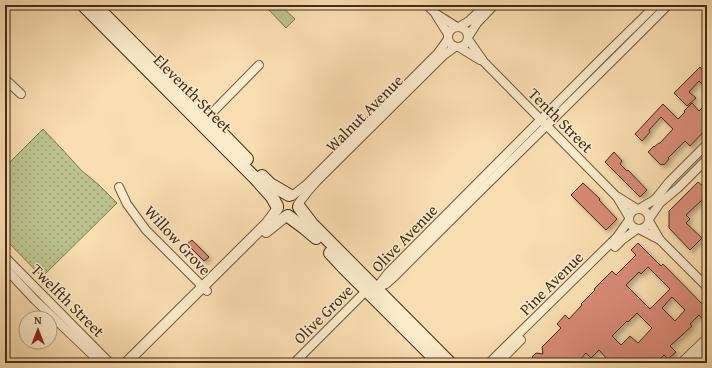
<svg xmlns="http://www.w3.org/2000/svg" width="712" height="368" font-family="'Gentium Book Plus',serif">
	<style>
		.grass { fill: url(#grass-dots); stroke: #7f7751 }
		.garden { fill: #bbc28d; stroke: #7f7751 }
		.building { fill: #d98b76; stroke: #432c15; fill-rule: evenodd; filter: url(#shadow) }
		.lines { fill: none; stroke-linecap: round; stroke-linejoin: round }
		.minor-casing { stroke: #70583c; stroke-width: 10 }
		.tertiary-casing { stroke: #70583c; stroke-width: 12 }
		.secondary-casing { stroke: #432c15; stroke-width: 14 }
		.minor { stroke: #fbeacc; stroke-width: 8 }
		.tertiary { stroke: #fbeacc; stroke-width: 10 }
		.secondary { stroke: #fbeacc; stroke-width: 12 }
		.labels { text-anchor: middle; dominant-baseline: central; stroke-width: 3; stroke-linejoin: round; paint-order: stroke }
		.street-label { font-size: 16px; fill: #432c15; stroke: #fbeacc }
	</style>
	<defs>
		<pattern id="grass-dots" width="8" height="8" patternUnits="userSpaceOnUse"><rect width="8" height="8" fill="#bbc28d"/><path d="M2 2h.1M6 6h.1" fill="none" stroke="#9a9e72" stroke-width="1.8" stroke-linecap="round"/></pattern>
		<filter id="shadow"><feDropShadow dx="3" dy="3" stdDeviation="2" flood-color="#0004"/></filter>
	</defs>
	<rect width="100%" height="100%" fill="#f9deb1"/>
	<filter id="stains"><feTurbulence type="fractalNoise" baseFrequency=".005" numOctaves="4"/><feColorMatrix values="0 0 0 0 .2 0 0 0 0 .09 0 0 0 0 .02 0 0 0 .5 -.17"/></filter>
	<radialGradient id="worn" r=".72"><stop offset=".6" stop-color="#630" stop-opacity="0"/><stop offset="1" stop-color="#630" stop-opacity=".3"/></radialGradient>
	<polygon class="grass" points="43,129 61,148 82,171 98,184 117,203 42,277 5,239 5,167"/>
	<polygon class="garden" points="274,5 280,5 295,19 286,28 269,10"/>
	<g class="building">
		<polygon points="700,67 707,75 707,89 699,81 689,92 696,98 687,106 674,93"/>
		<polygon points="692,103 699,111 707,103 707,128 690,146 685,141 668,158 669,159 664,165 663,164 661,165 648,152 654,146 654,147 659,143 660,143 673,129 661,117 649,130 650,132 642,141 635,134 663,104 678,119 685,112 684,111"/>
		<polygon points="614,152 622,161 620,164 627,171 628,170 647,190 640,197 605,162"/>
		<polygon points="698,182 703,186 707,182 707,205 702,200 686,215 690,219 686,223 702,238 690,250 669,228 669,211"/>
		<polygon points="583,183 600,199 599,200 617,219 606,230 571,195"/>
		<polygon points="192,240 209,257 204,261 187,244"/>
		<path d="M638,243L661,266L663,264L707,309V324L699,315L690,324L692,326L670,346L676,352L668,359L664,355L656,363H603L607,359L599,350L591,358L586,353L577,363H538L532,357L536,353L543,354L542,347L561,328L557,324L565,315L569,319L582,305L581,304L595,290L594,289L612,271L616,275L636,255L631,250ZM648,267L670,289L650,309L626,285L639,272L641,274ZM672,297L685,310L675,321L662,308ZM637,313L652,328L638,343L630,336L621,345L612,336L627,321L628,322Z"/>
	</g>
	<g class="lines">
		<defs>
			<g id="minor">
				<polyline points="427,5 435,13 457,27"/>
				<polyline points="436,15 448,34"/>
				<circle cx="458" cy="37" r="10"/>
				<polyline points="459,27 469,21 486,5"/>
				<polyline points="468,37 477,23 494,5"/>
				<polyline points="468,39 484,62 617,197 629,217"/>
				<polyline points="459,47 480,60"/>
				<polyline points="5,79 21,94"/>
				<polyline points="204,121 259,65"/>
				<polyline points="119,187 127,204 146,230 207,291"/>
				<polyline points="292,196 306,185 438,53 448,39"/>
				<polyline points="618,197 637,209"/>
				<polyline points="298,204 309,190 316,182 444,55 455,47"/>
				<circle cx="639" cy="219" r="10"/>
				<polyline points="639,209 654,200 657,197 669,182 707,144"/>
				<polyline points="649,219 660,203 678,188 707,159"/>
				<polyline points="649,221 660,240 707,287"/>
				<polyline points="639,229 660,240"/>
				<polyline points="615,247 622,240 637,229"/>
				<polyline points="5,257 110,363"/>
				<polyline points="5,268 35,300 101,363"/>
				<polyline points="378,286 388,273 606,54 656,5"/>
				<path d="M376,288L386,284L395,276C485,185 578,96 668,5"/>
				<polyline points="294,363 370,287"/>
				<polyline points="489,363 617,237 629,220"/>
				<polyline points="498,363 521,340"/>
				<polyline points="681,363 707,338"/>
				<polyline points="692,363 707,348"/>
			</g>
			<g id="tertiary">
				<polyline points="266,232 286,216"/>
				<polyline points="126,363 267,223 278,208"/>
			</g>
			<g id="secondary">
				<polyline points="83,5 255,178 272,197 277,206"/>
				<polyline points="95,5 207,118 247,159"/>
				<polyline points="262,176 270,184 289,195"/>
				<polyline points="299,207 312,224 450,363"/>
				<polyline points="288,216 303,227 316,238"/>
				<polyline points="330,253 343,267 435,359"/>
			</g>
		</defs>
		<use href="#minor" class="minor-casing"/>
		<use href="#tertiary" class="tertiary-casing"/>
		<use href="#secondary" class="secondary-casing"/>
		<use href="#minor" class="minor"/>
		<use href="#tertiary" class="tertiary"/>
		<use href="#secondary" class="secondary"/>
	</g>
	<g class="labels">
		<g class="street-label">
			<text transform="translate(193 93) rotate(45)">Eleventh Street</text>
			<text transform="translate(364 113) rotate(-45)">Walnut Avenue</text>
			<text transform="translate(561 120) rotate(45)">Tenth Street</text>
			<text transform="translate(404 238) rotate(-46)">Olive Avenue</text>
			<text transform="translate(178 240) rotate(47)">Willow Grove</text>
			<text transform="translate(551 283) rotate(-45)">Pine Avenue</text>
			<text transform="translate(68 300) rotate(45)">Twelfth Street</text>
			<text transform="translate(323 314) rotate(-45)">Olive Grove</text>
		</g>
	</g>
	<rect width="712" height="368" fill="none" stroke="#f9deb1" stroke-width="20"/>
	<rect x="6" y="6" width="700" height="356" fill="none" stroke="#432c15" stroke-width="2"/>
	<rect x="10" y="10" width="692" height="348" fill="none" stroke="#432c15"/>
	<g transform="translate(38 330)"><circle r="19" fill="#fbeacc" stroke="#b19e83"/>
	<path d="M0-3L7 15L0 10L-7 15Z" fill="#8f2418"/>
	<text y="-6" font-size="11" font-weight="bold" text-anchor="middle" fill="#432c15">N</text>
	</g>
	<rect width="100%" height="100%" filter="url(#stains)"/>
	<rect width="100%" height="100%" fill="url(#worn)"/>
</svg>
